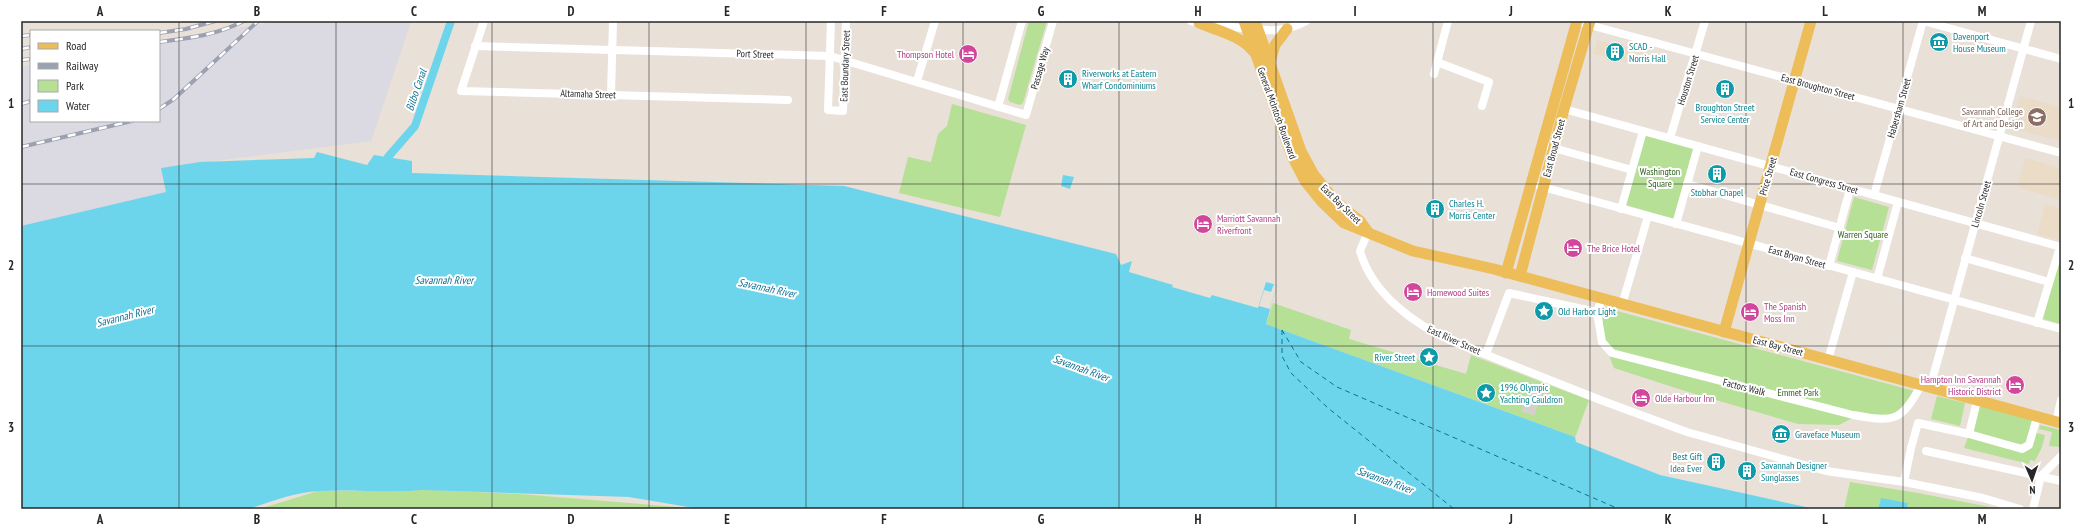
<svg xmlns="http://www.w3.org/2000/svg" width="2082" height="530" font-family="'PT Sans Narrow',sans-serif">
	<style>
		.industrial { fill: #dbd9e1 }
		.education { fill: #ebdcc7 }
		.green { fill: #b5e095 }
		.plaza { fill: #d6d0cb }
		.water { fill: #6cd5eb }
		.pier { fill: #e9e0d8 }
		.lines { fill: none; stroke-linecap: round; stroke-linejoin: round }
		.canal { stroke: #6cd5eb; stroke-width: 8 }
		.ferry { stroke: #107192; stroke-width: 1; stroke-dasharray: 5 4; stroke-linecap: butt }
		.minor { stroke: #fff; stroke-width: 8 }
		.major { stroke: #edbd5a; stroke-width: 11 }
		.rail-casing { stroke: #9ba1b1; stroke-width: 4 }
		.rail { stroke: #fff; stroke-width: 2.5; stroke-dasharray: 8; stroke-linecap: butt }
		.grid { fill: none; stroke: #272727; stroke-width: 1; stroke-opacity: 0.55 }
		.labels { text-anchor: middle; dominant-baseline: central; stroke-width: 4; stroke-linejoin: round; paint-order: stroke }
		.culture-label { font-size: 10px; fill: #0d838f; stroke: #fff; text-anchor: start }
		.street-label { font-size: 10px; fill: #272727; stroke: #fff }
		.hotel-label { font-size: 10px; fill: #b23c85; stroke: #fff; text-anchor: start }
		.education-label { font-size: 10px; fill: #785e54; stroke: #fff; text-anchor: end }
		.park-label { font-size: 10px; fill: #2f601a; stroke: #fff }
		.water-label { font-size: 11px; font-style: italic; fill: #107192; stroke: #fff }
		.neatline { fill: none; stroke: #272727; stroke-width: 1.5 }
		.grid-label { font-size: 13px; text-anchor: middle; font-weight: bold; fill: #272727 }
	</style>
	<rect width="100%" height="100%" fill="#e9e0d8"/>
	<polygon class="industrial" points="279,21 411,21 371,141 161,168 167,192 21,226 21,67 31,65 31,121 159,121 159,41"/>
	<g class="education">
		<polygon points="1597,40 1637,50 1633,64 1610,58 1609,60 1605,59 1606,57 1593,54"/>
		<polygon points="2020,96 2061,107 2061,141 2011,128"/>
		<polygon points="2025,158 2061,168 2061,200 2017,187"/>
		<polygon points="2045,204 2061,208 2061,240 2037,234"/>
	</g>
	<g class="green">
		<polygon points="1029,21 1047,21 1023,103 1020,105 1010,102 1008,99"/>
		<polygon points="952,104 1026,125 1000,217 899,193 908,157 931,162 938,134 947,126"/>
		<polygon points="1645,134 1694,148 1674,219 1626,205"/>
		<polygon points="1854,197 1889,207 1872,270 1837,261"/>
		<polygon points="2061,252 2061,324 2043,319"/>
		<polygon points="1273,303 1351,330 1349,339 1466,374 1471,355 1589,400 1576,435 1575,437 1266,324"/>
		<path d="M1606,308L1914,391L1902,407L1897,412L1883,417L1862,413L1839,425L1798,424L1685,391L1614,368C1607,349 1596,327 1606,308Z"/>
		<polygon points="1937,396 1965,403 1960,426 1931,419"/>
		<polygon points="1979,404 2033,420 2026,442 2019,445 1972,432"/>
		<polygon points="2040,425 2061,430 2061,447 2049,446 2052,432 2039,429"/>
		<polygon points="2036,433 2045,435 2042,447 2035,461 2030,460 2029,464 1964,448 1968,437 2022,452"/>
		<polygon points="1850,482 1918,493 2000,509 1907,509 1908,503 1881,499 1878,509 1844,509"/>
		<polygon points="430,490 520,494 702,509 259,509 318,491"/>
	</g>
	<polygon class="plaza" points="1532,382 1545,387 1534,416 1521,411"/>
	<g class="water">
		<path d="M317,152L367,165L374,155L412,161V173L844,186L1116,254L1121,265L1132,261L1129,272L1173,285L1172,287L1210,298L1212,295L1258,308L1266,282L1277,285L1266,324L1575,437L1576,442L1660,475L1815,509H700L629,497L423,490C388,493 353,489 319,491C295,492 271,502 248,509H21V226L166,192L161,168L200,162L314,158Z"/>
		<polygon points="1063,175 1074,177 1070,189 1061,186"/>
		<polygon points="1881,498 1908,503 1907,509 1878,509"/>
	</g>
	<polygon class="pier" points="1274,284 1277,285 1270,309 1259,306 1264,290 1271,292"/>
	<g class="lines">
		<polyline class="canal" points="388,157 415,126 451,21"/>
		<g class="ferry">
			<polyline points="1282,330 1301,362 1337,387 1619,509"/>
			<polyline points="1282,330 1282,356 1291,373 1328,408 1454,509"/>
		</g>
		<g class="minor">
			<polyline points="484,21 461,91 788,100"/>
			<polyline points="831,21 828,110 843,111 846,21"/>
			<path d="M1191,21C1205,24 1220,25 1234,27C1260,30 1282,35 1306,21"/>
			<polyline points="1575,21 2061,153"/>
			<polyline points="475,46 830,56 1026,115 1053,21"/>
			<polyline points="1437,62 1489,82 1482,106"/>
			<polyline points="1434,74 1448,21"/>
			<polyline points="917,81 935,21"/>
			<polyline points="611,95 613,21"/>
			<polyline points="998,107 1022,21"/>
			<polyline points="1564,109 2061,247"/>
			<polyline points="1670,138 1705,21"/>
			<polyline points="1550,147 1632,170"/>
			<polyline points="1687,184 1840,228"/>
			<polyline points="1539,186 2061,329"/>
			<polyline points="1874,195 1923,21 2061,59"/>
			<polyline points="1621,209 1643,131"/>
			<polyline points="1676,224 1698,146"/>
			<path d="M1368,232L1360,251C1372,294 1415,325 1454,342L1603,401L1687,432L1826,471L1904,482L1983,498L2020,509"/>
			<polyline points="1965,258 2049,282"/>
			<polyline points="1829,266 1850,189"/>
			<polyline points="1877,279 1898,202"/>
			<path d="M1602,298L1597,312L1602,342L1612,353L1853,415C1893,422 1901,423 1921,385"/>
			<polyline points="1624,304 1624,298 1648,216"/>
			<polyline points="2037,323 2060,247"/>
			<polyline points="1486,354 1509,293 1597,312"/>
			<polyline points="1828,360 1853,272"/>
			<polyline points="1930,388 2031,21"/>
			<polyline points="2056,422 2061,400"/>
			<polyline points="1969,434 1977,401"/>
			<polyline points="1926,451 2061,481"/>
			<polyline points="1904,482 1911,448 1918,423 1969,434 2022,449 2029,445 2037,417"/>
			<polyline points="2033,509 2041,476 2061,456"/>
		</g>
		<g class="major">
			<polyline points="1244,21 1292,156 1305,181 1322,202 1344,223 1413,251 1494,269 2061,423"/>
			<polyline points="1255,21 1301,151 1314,175 1336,202 1360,221 1368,232"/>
			<path d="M1199,23C1216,30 1242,36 1253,51"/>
			<polyline points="1270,62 1275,45 1287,29"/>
			<polyline points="1506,273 1577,21"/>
			<polyline points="1520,276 1564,109 1590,21"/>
			<polyline points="1724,332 1811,21"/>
		</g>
		<defs>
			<g id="rail">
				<polyline points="159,33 186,29 215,21"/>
				<polyline points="21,36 31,35"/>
				<path d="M159,42C189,38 217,35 244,21"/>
				<polyline points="21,49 31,47"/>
				<polyline points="21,60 31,59"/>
				<polyline points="21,104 31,101"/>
				<polyline points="159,109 174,99 258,21"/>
				<polyline points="21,147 132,121"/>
			</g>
		</defs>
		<use href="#rail" class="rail-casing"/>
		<use href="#rail" class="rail"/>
	</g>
	<path class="grid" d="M179,21V509M336,21V509M492,21V509M649,21V509M806,21V509M963,21V509M1119,21V509M1276,21V509M1433,21V509M1590,21V509M1746,21V509M1903,21V509M21,184H2061M21,346H2061"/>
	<defs>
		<symbol id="museum-disc" viewBox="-11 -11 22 22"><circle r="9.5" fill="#0f9aa8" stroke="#fff"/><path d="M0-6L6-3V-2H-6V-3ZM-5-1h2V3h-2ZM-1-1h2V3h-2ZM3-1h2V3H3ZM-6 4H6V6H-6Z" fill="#fff"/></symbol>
		<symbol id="building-disc" viewBox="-11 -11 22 22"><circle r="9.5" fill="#0f9aa8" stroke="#fff"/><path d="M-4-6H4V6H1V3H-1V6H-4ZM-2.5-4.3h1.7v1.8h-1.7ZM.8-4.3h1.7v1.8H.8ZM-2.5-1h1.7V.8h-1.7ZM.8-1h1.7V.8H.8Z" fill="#fff"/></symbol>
		<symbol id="hotel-disc" viewBox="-11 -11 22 22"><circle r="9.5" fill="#d1479c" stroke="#fff"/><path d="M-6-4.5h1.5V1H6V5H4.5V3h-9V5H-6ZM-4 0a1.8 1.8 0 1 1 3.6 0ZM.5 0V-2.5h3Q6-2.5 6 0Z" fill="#fff"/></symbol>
		<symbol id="university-disc" viewBox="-11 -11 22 22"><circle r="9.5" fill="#8d6e63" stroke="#fff"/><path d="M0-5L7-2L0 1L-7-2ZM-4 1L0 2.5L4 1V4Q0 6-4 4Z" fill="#fff"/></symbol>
		<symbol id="sight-disc" viewBox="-11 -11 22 22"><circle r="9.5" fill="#0f9aa8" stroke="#fff"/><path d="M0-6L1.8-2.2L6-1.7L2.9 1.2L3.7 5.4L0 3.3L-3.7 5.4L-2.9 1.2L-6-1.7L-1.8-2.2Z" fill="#fff"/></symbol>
	</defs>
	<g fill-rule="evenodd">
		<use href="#museum-disc" x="1928" y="31" width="22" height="22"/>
		<use href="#building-disc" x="1604" y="41" width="22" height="22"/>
		<use href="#hotel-disc" x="957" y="43" width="22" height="22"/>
		<use href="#building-disc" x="1057" y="68" width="22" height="22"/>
		<use href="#building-disc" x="1714" y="78" width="22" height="22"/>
		<use href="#university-disc" x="2026" y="106" width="22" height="22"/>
		<use href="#building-disc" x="1706" y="163" width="22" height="22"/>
		<use href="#building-disc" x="1424" y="198" width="22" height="22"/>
		<use href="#hotel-disc" x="1192" y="213" width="22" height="22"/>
		<use href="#hotel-disc" x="1562" y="237" width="22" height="22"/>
		<use href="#hotel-disc" x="1402" y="281" width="22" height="22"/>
		<use href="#sight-disc" x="1533" y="300" width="22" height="22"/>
		<use href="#hotel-disc" x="1739" y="301" width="22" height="22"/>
		<use href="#sight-disc" x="1418" y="346" width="22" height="22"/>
		<use href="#hotel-disc" x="2004" y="374" width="22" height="22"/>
		<use href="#sight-disc" x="1475" y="382" width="22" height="22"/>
		<use href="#hotel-disc" x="1630" y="387" width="22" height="22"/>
		<use href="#museum-disc" x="1770" y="423" width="22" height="22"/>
		<use href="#building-disc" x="1705" y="451" width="22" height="22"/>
		<use href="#building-disc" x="1736" y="460" width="22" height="22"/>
	</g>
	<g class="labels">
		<g class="culture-label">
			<text x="1953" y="36">Davenport<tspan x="1953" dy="12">House Museum</tspan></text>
			<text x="1629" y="46">SCAD -<tspan x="1629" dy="12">Norris Hall</tspan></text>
			<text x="1082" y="73">Riverworks at Eastern<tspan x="1082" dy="12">Wharf Condominiums</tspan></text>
			<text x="1725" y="107" text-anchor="middle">Broughton Street<tspan x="1725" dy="12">Service Center</tspan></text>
			<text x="1717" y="192" text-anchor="middle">Stobhar Chapel</text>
			<text x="1449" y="203">Charles H.<tspan x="1449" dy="12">Morris Center</tspan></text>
			<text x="1558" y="311">Old Harbor Light</text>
			<text x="1415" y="357" text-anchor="end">River Street</text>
			<text x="1500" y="387">1996 Olympic<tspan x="1500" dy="12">Yachting Cauldron</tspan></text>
			<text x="1795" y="434">Graveface Museum</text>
			<text x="1702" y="456" text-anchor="end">Best Gift<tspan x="1702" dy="12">Idea Ever</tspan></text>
			<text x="1761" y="465">Savannah Designer<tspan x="1761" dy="12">Sunglasses</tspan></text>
		</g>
		<g class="street-label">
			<text transform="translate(755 54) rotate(2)">Port Street</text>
			<text transform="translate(845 66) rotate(-88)">East Boundary Street</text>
			<text transform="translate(1040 68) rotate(-74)">Passage Way</text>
			<text transform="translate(1688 80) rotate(-73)">Houston Street</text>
			<text transform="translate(1818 87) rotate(15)">East Broughton Street</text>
			<text transform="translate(588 94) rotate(2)">Altamaha Street</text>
			<text transform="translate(1899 108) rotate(-74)">Habersham Street</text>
			<text transform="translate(1277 113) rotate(70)">General McIntosh Boulevard</text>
			<text transform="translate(1554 148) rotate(-75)">East Broad Street</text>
			<text transform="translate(1768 176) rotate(-74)">Price Street</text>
			<text transform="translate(1824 181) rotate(16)">East Congress Street</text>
			<text transform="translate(1341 204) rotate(44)">East Bay Street</text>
			<text transform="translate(1981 204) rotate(-74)">Lincoln Street</text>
			<text transform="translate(1797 257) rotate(16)">East Bryan Street</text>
			<text transform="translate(1454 340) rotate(24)">East River Street</text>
			<text transform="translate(1778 346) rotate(15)">East Bay Street</text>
			<text transform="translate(1744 387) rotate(14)">Factors Walk</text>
		</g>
		<g class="hotel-label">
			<text x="954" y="54" text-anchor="end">Thompson Hotel</text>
			<text x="1217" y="218">Marriott Savannah<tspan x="1217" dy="12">Riverfront</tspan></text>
			<text x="1587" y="248">The Brice Hotel</text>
			<text x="1427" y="292">Homewood Suites</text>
			<text x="1764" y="306">The Spanish<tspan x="1764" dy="12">Moss Inn</tspan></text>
			<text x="2001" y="379" text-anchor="end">Hampton Inn Savannah<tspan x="2001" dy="12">Historic District</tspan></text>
			<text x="1655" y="398">Olde Harbour Inn</text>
		</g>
		<g class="education-label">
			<text x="2023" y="111">Savannah College<tspan x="2023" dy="12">of Art and Design</tspan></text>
		</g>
		<g class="park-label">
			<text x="1660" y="171">Washington<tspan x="1660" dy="12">Square</tspan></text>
			<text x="1863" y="234">Warren Square</text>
			<text x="1798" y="392">Emmet Park</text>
		</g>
		<g class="water-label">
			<text transform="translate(416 90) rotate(-71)">Bilbo Canal</text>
			<text x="444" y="280">Savannah River</text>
			<text transform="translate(767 288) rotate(12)">Savannah River</text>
			<text transform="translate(125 316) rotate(-14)">Savannah River</text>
			<text transform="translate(1081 368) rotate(20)">Savannah River</text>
			<text transform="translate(1385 480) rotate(20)">Savannah River</text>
		</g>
	</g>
	<rect width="2082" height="530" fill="none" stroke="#ffffff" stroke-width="44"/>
	<rect x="30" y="30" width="130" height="92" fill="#ffffff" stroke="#a9a9a9"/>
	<rect x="38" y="43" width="20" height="6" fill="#edbd5a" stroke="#a9a9a9"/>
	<text x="66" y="50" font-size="12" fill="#272727">Road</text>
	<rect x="38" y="63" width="20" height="6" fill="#9ba1b1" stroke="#a9a9a9"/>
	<text x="66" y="70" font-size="12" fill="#272727">Railway</text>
	<rect x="38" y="80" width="20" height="12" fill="#b5e095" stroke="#a9a9a9"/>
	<text x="66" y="90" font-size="12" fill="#272727">Park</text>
	<rect x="38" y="100" width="20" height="12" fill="#6cd5eb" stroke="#a9a9a9"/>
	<text x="66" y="110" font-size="12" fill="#272727">Water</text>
	<g transform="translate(2032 480) rotate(178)" stroke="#ffffff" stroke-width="3" paint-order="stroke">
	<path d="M0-3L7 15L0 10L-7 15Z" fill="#272727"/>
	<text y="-6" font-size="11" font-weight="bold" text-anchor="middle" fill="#272727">N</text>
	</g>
	<rect x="22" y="22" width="2038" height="486" class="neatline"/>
	<g class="grid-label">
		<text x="100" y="16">A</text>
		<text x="257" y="16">B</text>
		<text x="414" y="16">C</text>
		<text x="571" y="16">D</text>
		<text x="727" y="16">E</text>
		<text x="884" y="16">F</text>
		<text x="1041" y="16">G</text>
		<text x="1198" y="16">H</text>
		<text x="1355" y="16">I</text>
		<text x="1511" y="16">J</text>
		<text x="1668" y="16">K</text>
		<text x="1825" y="16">L</text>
		<text x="1982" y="16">M</text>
		<text x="11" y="108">1</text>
		<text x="2071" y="108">1</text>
		<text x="11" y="270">2</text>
		<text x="2071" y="270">2</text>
		<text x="11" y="432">3</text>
		<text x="2071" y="432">3</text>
		<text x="100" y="524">A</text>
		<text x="257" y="524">B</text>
		<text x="414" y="524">C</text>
		<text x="571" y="524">D</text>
		<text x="727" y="524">E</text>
		<text x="884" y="524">F</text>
		<text x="1041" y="524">G</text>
		<text x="1198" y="524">H</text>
		<text x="1355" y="524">I</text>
		<text x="1511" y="524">J</text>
		<text x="1668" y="524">K</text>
		<text x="1825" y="524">L</text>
		<text x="1982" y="524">M</text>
	</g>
</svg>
